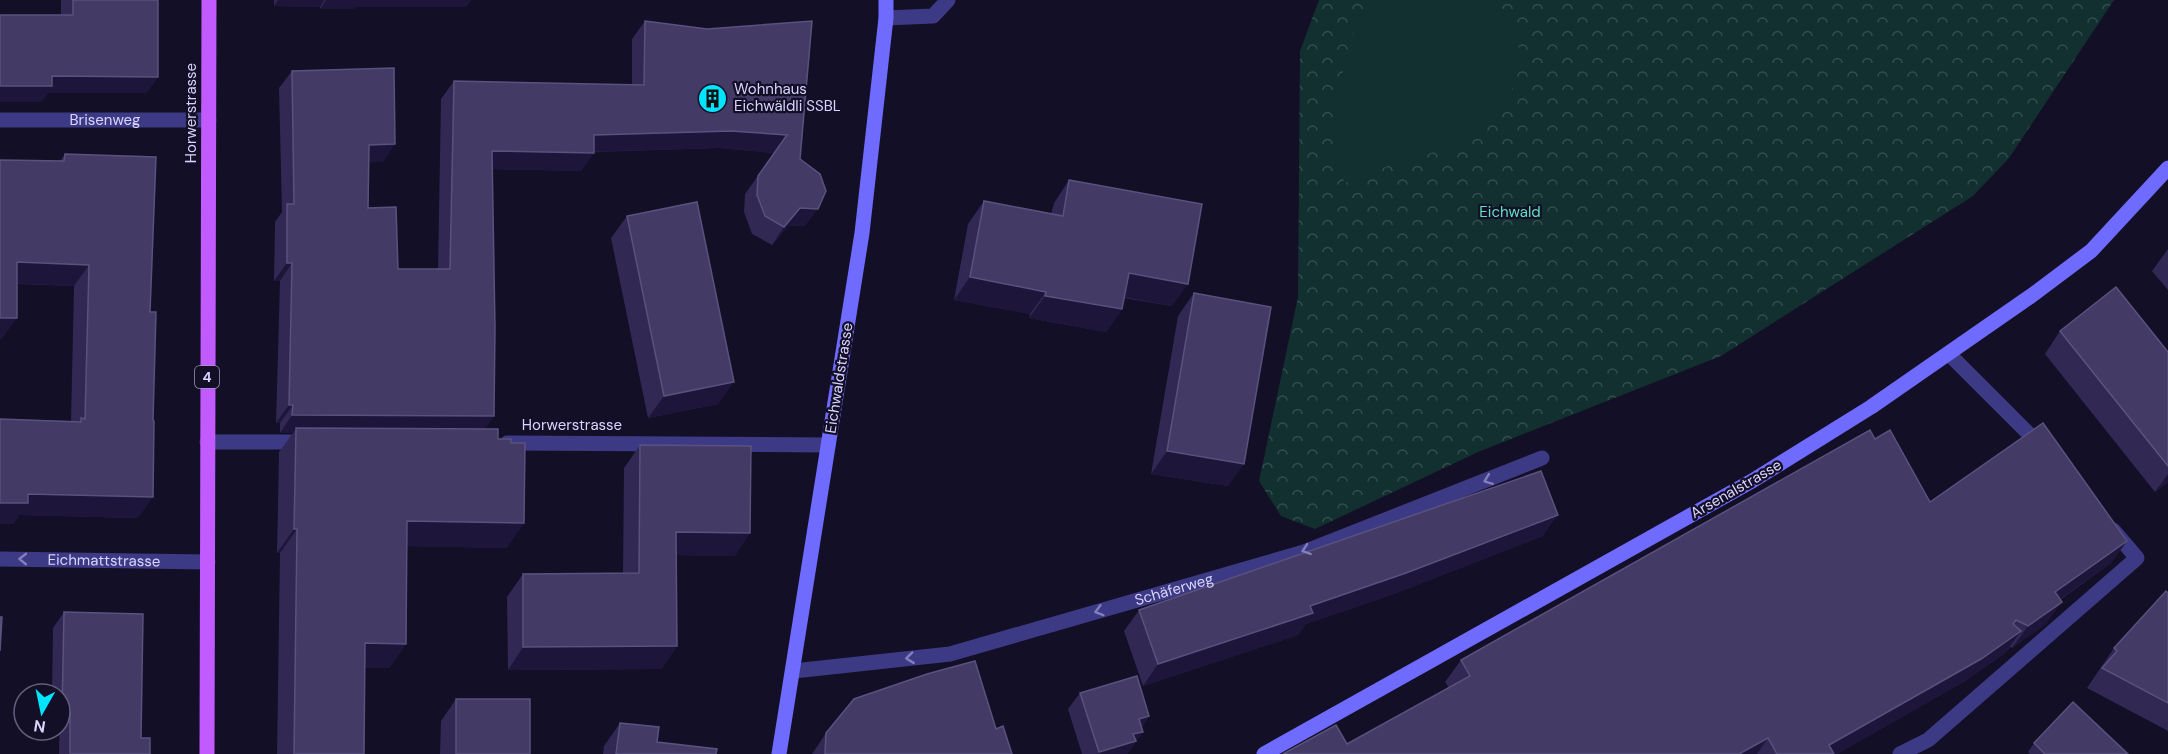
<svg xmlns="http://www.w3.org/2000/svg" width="2168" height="754" font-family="'DM Sans',sans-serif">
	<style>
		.forest { fill: url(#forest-crowns) }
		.green { fill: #12302f }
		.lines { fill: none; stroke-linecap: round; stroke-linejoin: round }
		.lane { stroke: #3d3a85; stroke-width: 15 }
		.street { stroke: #3d3a85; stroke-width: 15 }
		.secondary { stroke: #6f6bff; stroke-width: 15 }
		.primary { stroke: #c25bff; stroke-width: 15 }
		.wall { fill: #312854 }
		.shaded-wall { fill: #1d163a }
		.building { fill: #433a66; stroke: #5a527e; stroke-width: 1.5 }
		.oneway { stroke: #837fbc }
		.labels { text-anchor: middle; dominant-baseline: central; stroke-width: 4.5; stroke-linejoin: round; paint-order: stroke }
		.shield { fill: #130f26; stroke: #9e99be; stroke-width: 1.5 }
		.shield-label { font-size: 14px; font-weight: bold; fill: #d9d4ff }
		.poi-label { font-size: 15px; fill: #d9d4ff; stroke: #130f26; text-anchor: start }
		.street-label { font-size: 15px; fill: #d9d4ff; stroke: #130f26 }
		.park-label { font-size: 15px; fill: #5fe0c0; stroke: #130f26 }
	</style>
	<defs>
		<pattern id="forest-crowns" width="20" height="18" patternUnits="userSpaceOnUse" patternTransform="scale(1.5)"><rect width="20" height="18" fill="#12302f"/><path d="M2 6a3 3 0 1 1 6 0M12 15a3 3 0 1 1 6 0" fill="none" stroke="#344d4e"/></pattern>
	</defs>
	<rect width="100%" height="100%" fill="#130f26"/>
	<polygon class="forest" points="1319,0 2114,0 2009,158 1973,196 1721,356 1478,452 1315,529 1281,516 1259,481 1298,297 1300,51"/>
	<polygon class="green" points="1377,0 1496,0 1516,26 1520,58 1511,92 1494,123 1467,143 1398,162 1345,183 1336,165 1335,109 1350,40 1365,11"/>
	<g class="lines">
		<g class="lane">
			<path id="s1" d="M0,120H209"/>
			<polyline points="1949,354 2043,448"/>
			<path id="s2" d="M0,559L208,562"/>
			<polyline points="1900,754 1928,740 2137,558 2113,530"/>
		</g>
		<g class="street">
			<polyline points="886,18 933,16 948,0"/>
			<polyline points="207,442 306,442"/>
			<polyline points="507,443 828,445"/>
			<path id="s3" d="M794,671L950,654L1304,552L1542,458"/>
		</g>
		<g class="secondary">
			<polyline points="779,754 862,233 886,18 886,0"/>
			<polyline points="1264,754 1752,481 1871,407 2031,296 2091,251 2168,168"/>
		</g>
		<polyline class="primary" points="207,754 209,0"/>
	</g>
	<g class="wall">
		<polygon points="61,0 158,0 158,77 146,93 48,93 41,102 0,102 0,15 61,15"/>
		<polygon points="274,0 471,0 466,7 355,7 354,9 320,9 320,7 274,6"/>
		<polygon points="645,21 800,159 805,226 788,226 772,245 752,234 744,212 745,194 774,153 719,148 594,152 581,171 492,169 485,429 498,439 507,548 407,546 406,644 389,668 365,668 364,754 277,754 280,553 277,553 279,452 293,433 280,433 280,423 276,423 280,281 274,281 275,222 282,212 279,88 292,71 383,162 369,162 368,208 398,269 438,269 441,99 454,81 632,85 632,39"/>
		<polygon points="65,154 156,157 138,518 19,515 13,524 0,524 0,419 71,421 74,286 17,284 2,339 0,160 60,161"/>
		<polygon points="1069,180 1172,306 1124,298 1122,309 1106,332 1029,318 1030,314 954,300 968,224 984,201 1051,214 1054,203"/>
		<polygon points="627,216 718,404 648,418 611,238"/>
		<polygon points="2168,249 2168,290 2152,271"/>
		<polygon points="1194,293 1228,486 1151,474 1178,316"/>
		<polygon points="2060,331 2168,352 2168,482 2155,492 2045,354"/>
		<polygon points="1875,439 1930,502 2127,541 2111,563 2060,600 2046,624 2012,648 2010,647 2005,653 1965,681 1837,754 1283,754 1347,744 1449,688 1445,682 1461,660"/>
		<polygon points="640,445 735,556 676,555 677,646 661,669 508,670 507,597 523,574 623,573 624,468"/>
		<polygon points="1543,536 1391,595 1306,624 1298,635 1143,686 1124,631 1139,610"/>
		<polygon points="2168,593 2168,731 2087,688 2114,648"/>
		<polygon points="64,612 141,738 150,754 59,754 60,694 52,694 53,628"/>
		<polygon points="1080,693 1149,716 1142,727 1143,732 1127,754 1082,754 1068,709"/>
		<polygon points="456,699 530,754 440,754 441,721"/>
		<polygon points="620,723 657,742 716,754 603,754 604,746"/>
		<polygon points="996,729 1012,754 812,754 826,733"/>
		<polygon points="2034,743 2128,754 2030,754 2028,752"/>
	</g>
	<g class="shaded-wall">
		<polygon points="278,0 324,0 320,7 274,6"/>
		<polygon points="326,0 471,0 466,7 355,7 354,9 320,9"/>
		<polygon points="52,76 158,77 146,93 48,93 41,102 0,102 0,86"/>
		<polygon points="731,131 787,135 775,153 719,148 582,152 594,135"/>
		<polygon points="395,144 383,162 356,163 369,145"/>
		<polygon points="492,151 594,153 581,171 479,169"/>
		<polygon points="800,208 818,209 805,226 788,226 772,245 784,227"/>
		<polygon points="17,262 89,265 74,286 3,283"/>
		<polygon points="287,263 292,263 280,281 274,281"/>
		<polygon points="1129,273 1188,284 1172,306 1113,295"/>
		<polygon points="970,277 1046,292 1030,314 954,300"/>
		<polygon points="1045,296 1122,309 1106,332 1029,318"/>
		<polygon points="0,318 17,318 2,339 0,339"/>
		<polygon points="734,382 718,404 648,418 664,396"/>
		<polygon points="289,405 293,405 280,423 276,423"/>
		<polygon points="292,415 494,416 482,434 296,428 293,433 280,433"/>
		<polygon points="1167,451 1244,464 1228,486 1151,474"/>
		<polygon points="2168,474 2168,482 2155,492"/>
		<polygon points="28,494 153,497 138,518 19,515 13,524 0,524 0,503"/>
		<polygon points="1558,515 1543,536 1391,595 1306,624 1298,635 1143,686 1158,664 1310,606"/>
		<polygon points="407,521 524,523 507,548 391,546"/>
		<polygon points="294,529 297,529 280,553 277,553"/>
		<polygon points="676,532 750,533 735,556 660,555"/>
		<polygon points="2127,541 2111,563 2039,614 2055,592"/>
		<polygon points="2062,602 2046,624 2012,648 2028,626"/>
		<polygon points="2021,631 2005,653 1965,681 1837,754 1822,754 1829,745"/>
		<polygon points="365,643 406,644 389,668 348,668"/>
		<polygon points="677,646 661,669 508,670 523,647"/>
		<polygon points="62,712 70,712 60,726 60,715"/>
		<polygon points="1149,716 1138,733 1139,719"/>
		<polygon points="1143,732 1127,754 1097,754 1099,752 1133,734"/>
		<polygon points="1768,738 1757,754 1739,754"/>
	</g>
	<g class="building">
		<polygon points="73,0 158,0 158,77 52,76 52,86 0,86 0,15 73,15"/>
		<polygon points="645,21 707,29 812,21 800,159 820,174 826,191 818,209 800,208 784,227 765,216 757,195 758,176 787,135 731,131 594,135 594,153 492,151 495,327 494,416 292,415 293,405 289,405 292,263 287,263 287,204 294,204 292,71 394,68 395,144 369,145 368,208 396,207 398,269 450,269 454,81 644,85"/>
		<polygon points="65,154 156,157 150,312 156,312 153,420 154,421 153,497 28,494 28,503 0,503 0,419 81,422 81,418 85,419 89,265 17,262 17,318 0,318 0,160 64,161"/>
		<polygon points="1069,180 1202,204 1188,284 1129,273 1122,309 1045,296 1046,292 970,277 984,201 1063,216"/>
		<polygon points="697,202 734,382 664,396 627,216"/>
		<polygon points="2116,287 2168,352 2168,466 2060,331"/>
		<polygon points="1194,293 1271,307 1244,464 1167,451"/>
		<polygon points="2043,423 2127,541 2055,592 2062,602 2028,626 2016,620 2013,624 2021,631 1981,659 1829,745 1834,754 1777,754 1768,738 1739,754 1283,754 1336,725 1347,744 1470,676 1461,660 1870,430 1875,439 1890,430 1930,502"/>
		<polygon points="296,428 498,429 498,439 511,439 511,443 525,443 524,523 407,521 406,644 365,643 364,754 294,754 297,529 294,529"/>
		<polygon points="640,445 751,446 750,533 676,532 677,646 523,647 523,574 639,573"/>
		<polygon points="1541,471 1558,515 1406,573 1310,606 1313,613 1158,664 1139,610"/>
		<polygon points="2166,591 2168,593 2168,703 2102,668 2117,651 2114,648"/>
		<polygon points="64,612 143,614 141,738 150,738 150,754 70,754 70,712 62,712"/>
		<polygon points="0,617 2,617 0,651"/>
		<polygon points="975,661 996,729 1003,726 1012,754 825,754 826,733 854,699 927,674"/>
		<polygon points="1137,676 1149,716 1139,719 1143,732 1133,734 1136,741 1099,752 1080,693"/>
		<rect x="456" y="699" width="74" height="55"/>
		<polygon points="2073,702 2128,754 2045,754 2034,743"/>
		<polygon points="620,723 659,727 657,742 717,749 716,754 616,754"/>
	</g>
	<defs><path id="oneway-chevron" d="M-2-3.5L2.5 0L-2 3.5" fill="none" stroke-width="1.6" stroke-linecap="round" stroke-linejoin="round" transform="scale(1.5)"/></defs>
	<g class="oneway">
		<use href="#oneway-chevron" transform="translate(1488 480) rotate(159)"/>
		<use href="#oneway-chevron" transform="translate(1306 550) rotate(161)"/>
		<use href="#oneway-chevron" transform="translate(23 559) rotate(-179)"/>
		<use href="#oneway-chevron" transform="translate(1099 611) rotate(164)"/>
		<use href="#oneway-chevron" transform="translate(910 658) rotate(173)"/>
	</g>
	<defs>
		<symbol id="building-disc" viewBox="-11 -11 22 22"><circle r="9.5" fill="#00e5ff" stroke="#130f26"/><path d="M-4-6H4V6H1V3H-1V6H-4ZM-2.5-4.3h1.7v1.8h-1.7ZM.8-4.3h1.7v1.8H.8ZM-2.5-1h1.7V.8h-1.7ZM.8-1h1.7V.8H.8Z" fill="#111"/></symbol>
	</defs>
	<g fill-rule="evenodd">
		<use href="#building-disc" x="696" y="82" width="33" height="33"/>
	</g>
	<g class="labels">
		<rect class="shield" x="195" y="366" width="24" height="22" rx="4.5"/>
		<g class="shield-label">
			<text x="207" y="377">4</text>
		</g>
		<g class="poi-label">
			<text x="734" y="89">Wohnhaus<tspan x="734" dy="17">Eichwäldli SSBL</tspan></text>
		</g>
		<g class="street-label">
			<text transform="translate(191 113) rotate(-90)">Horwerstrasse</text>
			<text stroke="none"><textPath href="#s1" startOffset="105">Brisenweg</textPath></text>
			<text transform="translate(839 378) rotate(-81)">Eichwaldstrasse</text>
			<text x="572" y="425">Horwerstrasse</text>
			<text transform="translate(1736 489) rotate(-30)">Arsenalstrasse</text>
			<text stroke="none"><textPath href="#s2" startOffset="104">Eichmattstrasse</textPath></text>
			<text stroke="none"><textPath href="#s3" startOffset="390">Schäferweg</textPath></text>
		</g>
		<g class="park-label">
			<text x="1510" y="212">Eichwald</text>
		</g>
	</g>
	<g transform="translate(42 712) rotate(189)"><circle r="28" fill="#130f26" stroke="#625e7d" stroke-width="1.5"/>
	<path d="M0-4.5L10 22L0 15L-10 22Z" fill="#00e5ff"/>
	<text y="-9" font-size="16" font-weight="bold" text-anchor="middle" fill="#d9d4ff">N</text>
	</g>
</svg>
